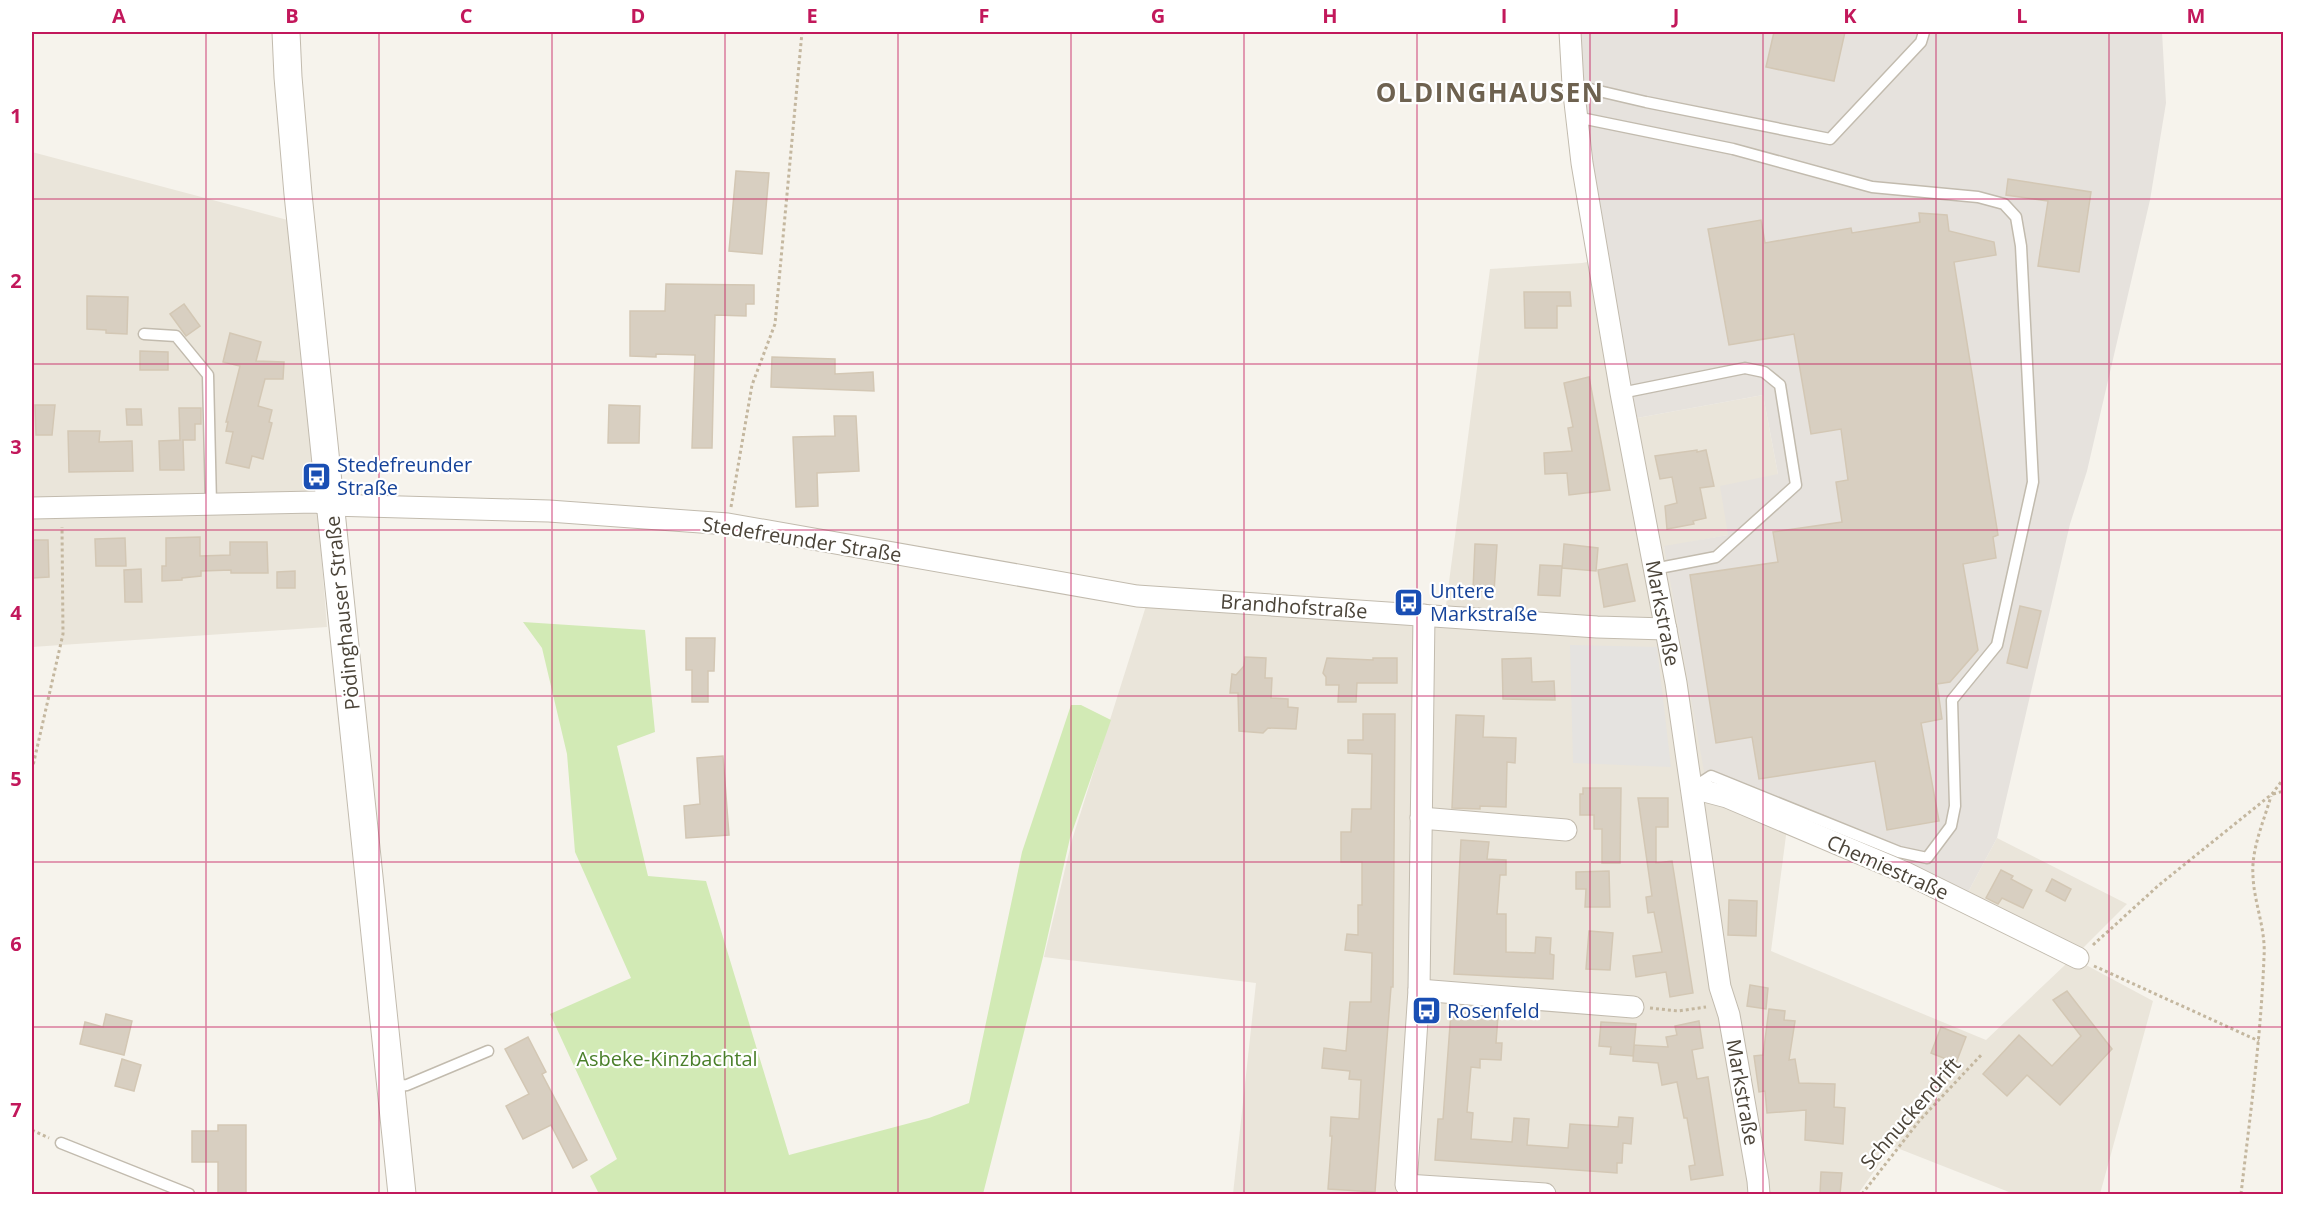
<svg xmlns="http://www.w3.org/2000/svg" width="2315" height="1226" font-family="'Open Sans',sans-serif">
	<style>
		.residential { fill: #eae5da }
		.industrial { fill: #e6e2dd }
		.green { fill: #d2eab5 }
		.parking { fill: #e5e3e0 }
		.building { fill: #d8cfc1; stroke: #d3c7b4; stroke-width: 1.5 }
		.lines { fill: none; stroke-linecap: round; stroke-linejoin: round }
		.service-casing { stroke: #c2bbae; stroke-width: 13 }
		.minor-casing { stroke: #c2bbae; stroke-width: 23 }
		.tertiary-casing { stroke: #c2bbae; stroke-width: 29 }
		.path { stroke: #c4b79f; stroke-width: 3; stroke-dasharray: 3 3; stroke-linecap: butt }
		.service { stroke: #fff; stroke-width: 10 }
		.minor { stroke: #fff; stroke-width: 21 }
		.tertiary { stroke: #fff; stroke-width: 27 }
		.grid { fill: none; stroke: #c2185b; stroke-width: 1.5; stroke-opacity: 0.55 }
		.labels { text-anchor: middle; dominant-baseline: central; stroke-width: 4.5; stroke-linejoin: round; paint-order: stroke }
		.transit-label { font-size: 20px; fill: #164399; stroke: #fff; text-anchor: start }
		.street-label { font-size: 20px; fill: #4b4439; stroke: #fff }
		.park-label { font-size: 20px; fill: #4a7f2a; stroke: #fff }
		.district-label { font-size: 26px; font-weight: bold; letter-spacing: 1.5px; fill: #6e6250; stroke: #fff }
		.neatline { fill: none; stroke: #c2185b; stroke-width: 2 }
		.grid-label { font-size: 20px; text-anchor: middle; font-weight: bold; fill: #c2185b }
	</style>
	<rect width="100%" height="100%" fill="#f6f3ec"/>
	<g class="residential">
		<polygon points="32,152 295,222 327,627 32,647"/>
		<polygon points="1608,258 1637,418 1763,395 1778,474 1728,535 1664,547 1788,820 1771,951 1986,1040 2065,965 2069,949 1966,896 1997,838 2127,904 2073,958 2153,1001 2100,1194 2014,1194 1892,1146 1858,1194 1233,1194 1256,983 1044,957 1072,840 1146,606 1414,625 1446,605 1490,269 1582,263"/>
	</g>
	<polygon class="industrial" points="1578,32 2162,32 2166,103 2150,200 2087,471 2070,524 1997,838 1966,896 1716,791 1705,777 1664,546 1728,535 1720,486 1778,474 1763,395 1637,418 1593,174"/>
	<polygon class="green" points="523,622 645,630 655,732 617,746 648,876 706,881 789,1155 929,1118 969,1103 1022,852 1071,705 1081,705 1111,720 1070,838 1043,957 983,1194 599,1194 590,1176 617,1159 550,1014 631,978 575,852 567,754 542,648"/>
	<polygon class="parking" points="1570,645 1657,647 1671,767 1573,763"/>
	<g class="building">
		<polygon points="1774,32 1845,32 1834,81 1766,67"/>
		<polygon points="736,171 769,173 762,254 729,251"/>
		<polygon points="2008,179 2091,192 2079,272 2038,266 2048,201 2006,195"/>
		<polygon points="1919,213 1947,215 1949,231 1994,242 1996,255 1954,262 1998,535 1993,537 1996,558 1963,564 1978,650 1950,682 1937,684 1942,719 1921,723 1939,821 1887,830 1875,761 1759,779 1752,737 1716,743 1690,575 1778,562 1773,532 1842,522 1836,482 1848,480 1841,429 1811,434 1794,334 1729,345 1708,229 1761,220 1765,243 1851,228 1852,233 1920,222"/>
		<polygon points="666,284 754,285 754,304 746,304 746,316 715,315 712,448 692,448 695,355 656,354 656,357 630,356 630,311 665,311"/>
		<polygon points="1524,292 1570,292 1571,306 1557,306 1557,328 1525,328"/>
		<polygon points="87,296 128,297 127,334 106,333 106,330 87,329"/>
		<polygon points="184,304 200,326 186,336 170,314"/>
		<polygon points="230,333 261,342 256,361 284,362 283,379 265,379 258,406 272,410 269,422 272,423 263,459 252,456 249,468 226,463 233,432 226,431 228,422 226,422 240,366 223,362"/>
		<polygon points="140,351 168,352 168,370 140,370"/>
		<polygon points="772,357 835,359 835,374 873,372 874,391 771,387"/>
		<polygon points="1589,377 1610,490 1569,495 1567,473 1545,474 1544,453 1572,451 1568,428 1573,427 1564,383"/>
		<polygon points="35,405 55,405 52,435 36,435"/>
		<polygon points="609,405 640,406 639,443 608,443"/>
		<polygon points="179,408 201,408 201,424 195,424 195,440 183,440 184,470 160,470 159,441 180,440"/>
		<polygon points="126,409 141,409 142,425 127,425"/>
		<polygon points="834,416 856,416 859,471 817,473 818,506 796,507 793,437 835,436"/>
		<polygon points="68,431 100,431 99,442 132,441 133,471 69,472"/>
		<polygon points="1697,450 1697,452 1706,450 1714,486 1700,488 1706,518 1693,521 1694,524 1667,529 1665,506 1677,503 1672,477 1660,479 1655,456"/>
		<polygon points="200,537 200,556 230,555 230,542 267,542 268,573 231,573 231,570 201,571 201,576 182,578 182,580 162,581 162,566 166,566 166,538"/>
		<polygon points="125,538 126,566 96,566 95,539"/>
		<polygon points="32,540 48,540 49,577 33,578"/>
		<polygon points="1475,544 1497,545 1494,592 1473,590"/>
		<polygon points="1564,544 1598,548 1596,571 1562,568"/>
		<polygon points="1627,564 1635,601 1604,607 1598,570"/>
		<polygon points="1540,565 1562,566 1560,596 1538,595"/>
		<polygon points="141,569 142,602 125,602 124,570"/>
		<polygon points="295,571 295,588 277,588 277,572"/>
		<polygon points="2020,606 2041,611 2027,668 2007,663"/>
		<polygon points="686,638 715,638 714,671 708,671 708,702 692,702 692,670 686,670"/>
		<polygon points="1245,657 1266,658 1265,678 1272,678 1271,698 1288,699 1288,707 1298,708 1296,729 1268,728 1263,733 1239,731 1238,693 1230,693 1232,674 1236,675 1244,666"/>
		<polygon points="1327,658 1373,660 1373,658 1397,658 1397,683 1357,683 1356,702 1338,702 1339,685 1326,685 1326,677 1323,673"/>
		<polygon points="1531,658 1532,682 1554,681 1555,700 1503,699 1502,659"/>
		<polygon points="1363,714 1395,714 1393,987 1391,987 1375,1192 1328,1189 1332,1136 1330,1136 1331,1117 1359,1119 1361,1080 1349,1079 1350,1071 1322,1068 1324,1048 1346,1051 1350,1002 1371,1002 1372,953 1345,950 1347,934 1358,935 1358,905 1362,905 1362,862 1341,862 1341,832 1351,832 1352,809 1371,809 1372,754 1348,753 1348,740 1363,740"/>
		<polygon points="1456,715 1484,716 1483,737 1516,738 1515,763 1507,762 1506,807 1480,806 1480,809 1452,808"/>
		<polygon points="723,756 729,835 686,838 684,806 700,804 697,758"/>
		<polygon points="1583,788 1621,788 1620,863 1602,863 1602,829 1594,829 1594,815 1580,815 1580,794 1583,794"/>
		<polygon points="1638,798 1668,798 1668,827 1656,827 1656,863 1672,861 1693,993 1670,997 1666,972 1636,977 1633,956 1662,952 1654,912 1648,913 1646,897 1652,896"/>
		<polygon points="1461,840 1489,842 1487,859 1506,860 1506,875 1500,875 1497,914 1506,914 1506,952 1535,953 1536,937 1551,938 1550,954 1554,955 1553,979 1454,974"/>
		<polygon points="2001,870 2013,876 2011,879 2032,890 2023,908 2002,898 1998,904 1986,898"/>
		<polygon points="1609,871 1610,907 1585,907 1586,889 1576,889 1576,872"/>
		<polygon points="2052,879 2071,889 2065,901 2046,891"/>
		<polygon points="1729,900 1757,901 1756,936 1728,935"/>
		<polygon points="1589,931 1613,933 1610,970 1586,969"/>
		<polygon points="1750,985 1768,988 1766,1009 1747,1006"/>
		<polygon points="2067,991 2112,1049 2060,1105 2027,1075 2007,1096 1983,1074 2019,1035 2052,1066 2081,1036 2053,1000"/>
		<polygon points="1769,1009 1785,1011 1784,1020 1795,1021 1789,1060 1795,1059 1799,1083 1835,1084 1834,1107 1845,1108 1843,1144 1805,1140 1806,1110 1767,1113 1765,1091 1759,1092 1754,1056 1763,1055"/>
		<polygon points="1451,1012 1498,1016 1496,1043 1502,1043 1501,1060 1480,1059 1480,1068 1471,1067 1467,1112 1473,1113 1471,1139 1512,1142 1514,1118 1529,1119 1527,1145 1568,1148 1570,1124 1618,1127 1619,1117 1633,1118 1631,1144 1623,1143 1622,1163 1617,1163 1617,1173 1435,1160 1438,1119 1443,1119"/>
		<polygon points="106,1014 132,1021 124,1055 80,1044 85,1022 103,1027"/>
		<polygon points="1699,1021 1703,1048 1692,1050 1697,1079 1708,1077 1723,1175 1691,1180 1689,1166 1695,1165 1687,1118 1684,1118 1677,1082 1662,1085 1658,1063 1633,1061 1634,1045 1668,1047 1666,1037 1677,1035 1675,1026"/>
		<polygon points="1601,1022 1636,1024 1633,1056 1610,1054 1611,1047 1599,1046"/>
		<polygon points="1941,1027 1966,1037 1956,1063 1931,1053"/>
		<polygon points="528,1037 546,1072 542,1074 587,1160 573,1168 551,1125 523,1139 506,1106 529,1094 505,1049"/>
		<polygon points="122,1059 141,1065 134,1091 115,1086"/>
		<polygon points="218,1125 246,1125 246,1194 218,1194 218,1162 192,1162 192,1131 218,1131"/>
		<polygon points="1821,1172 1842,1173 1840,1194 1820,1194"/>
	</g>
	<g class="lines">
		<defs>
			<g id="service">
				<polyline points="1573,85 1646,102 1830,139 1921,42 1924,32"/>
				<polyline points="1576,117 1733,149 1872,187 1978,197 2004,204 2016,217 2021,246 2033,482 1997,645 1952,700 1955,806 1951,826 1927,858 1899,852 1711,776 1694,787"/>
				<polyline points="144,334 176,336 208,375 211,504"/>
				<polyline points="1621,393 1745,368 1764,372 1780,385 1796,485 1716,557 1654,569"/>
				<polyline points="392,1087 407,1085 488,1051"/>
				<polyline points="61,1143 189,1194"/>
			</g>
			<g id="minor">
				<polyline points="1570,32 1573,85 1582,163 1621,393 1676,683 1720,987 1729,1015 1758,1181 1759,1194"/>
				<polyline points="32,508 316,502 330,505 549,511 728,524 1137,596 1597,627 1666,629"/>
				<polyline points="1424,615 1419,990 1406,1185 1545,1194"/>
				<polyline points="1693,788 1727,797 1906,873 2078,958"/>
				<polyline points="1421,818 1566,830"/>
				<polyline points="1419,990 1633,1007"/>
			</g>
			<polyline id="tertiary" points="286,32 288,77 298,194 402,1194"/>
		</defs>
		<use href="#service" class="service-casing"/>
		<use href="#minor" class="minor-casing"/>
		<use href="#tertiary" class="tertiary-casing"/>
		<g class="path">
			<polyline points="731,507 752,385 775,324 802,32"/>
			<polyline points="32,770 63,634 62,527"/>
			<polyline points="2273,794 2284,791"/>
			<polyline points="2093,945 2159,885 2272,794 2284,778"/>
			<polyline points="2094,966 2259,1041"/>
			<polyline points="1650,1008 1678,1011 1706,1007"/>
			<polyline points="32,1130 49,1138"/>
			<polyline points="1862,1194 1920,1120 1983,1053"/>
			<path d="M2241,1194C2250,1116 2261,1037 2264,957C2266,929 2254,903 2253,876C2251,849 2264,821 2271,796"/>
		</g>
		<use href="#service" class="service"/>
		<use href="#minor" class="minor"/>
		<use href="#tertiary" class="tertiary"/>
	</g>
	<path class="grid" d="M206,32V1194M379,32V1194M552,32V1194M725,32V1194M898,32V1194M1071,32V1194M1244,32V1194M1417,32V1194M1590,32V1194M1763,32V1194M1936,32V1194M2109,32V1194M32,199H2284M32,364H2284M32,530H2284M32,696H2284M32,862H2284M32,1027H2284"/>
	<defs>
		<symbol id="bus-square" viewBox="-11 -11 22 22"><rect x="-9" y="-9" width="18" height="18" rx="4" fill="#1a4fb4" stroke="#fff"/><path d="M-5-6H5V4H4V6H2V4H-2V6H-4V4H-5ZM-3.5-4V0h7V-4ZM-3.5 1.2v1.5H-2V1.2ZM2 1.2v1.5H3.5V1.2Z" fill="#fff"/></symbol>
	</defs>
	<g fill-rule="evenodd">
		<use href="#bus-square" x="300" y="460" width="33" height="33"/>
		<use href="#bus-square" x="1392" y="586" width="33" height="33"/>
		<use href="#bus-square" x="1410" y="994" width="33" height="33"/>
	</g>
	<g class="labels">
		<g class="transit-label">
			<text x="337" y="464">Stedefreunder<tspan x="337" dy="23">Straße</tspan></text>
			<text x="1430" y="590">Untere<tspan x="1430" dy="23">Markstraße</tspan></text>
			<text x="1447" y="1010">Rosenfeld</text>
		</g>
		<g class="street-label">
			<text transform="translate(802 539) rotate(9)">Stedefreunder Straße</text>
			<text transform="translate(1294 606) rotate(4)">Brandhofstraße</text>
			<text transform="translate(342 613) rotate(-96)">Pödinghauser Straße</text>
			<text transform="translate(1663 613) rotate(79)">Markstraße</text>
			<text transform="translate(1888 867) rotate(24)">Chemiestraße</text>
			<text transform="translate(1743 1092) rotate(80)">Markstraße</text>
			<text transform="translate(1910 1113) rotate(-49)">Schnuckendrift</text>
		</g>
		<g class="park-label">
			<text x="667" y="1058">Asbeke-Kinzbachtal</text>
		</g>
		<g class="district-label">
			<text x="1490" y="92">OLDINGHAUSEN</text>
		</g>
	</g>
	<rect width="2315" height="1226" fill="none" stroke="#ffffff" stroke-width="66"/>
	<rect x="33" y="33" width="2249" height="1160" class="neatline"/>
	<g class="grid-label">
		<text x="119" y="23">A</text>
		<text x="292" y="23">B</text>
		<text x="466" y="23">C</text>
		<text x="638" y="23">D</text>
		<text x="812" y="23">E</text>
		<text x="984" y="23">F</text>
		<text x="1158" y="23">G</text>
		<text x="1330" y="23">H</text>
		<text x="1504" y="23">I</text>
		<text x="1676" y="23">J</text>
		<text x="1850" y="23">K</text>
		<text x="2022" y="23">L</text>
		<text x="2196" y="23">M</text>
		<text x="16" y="123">1</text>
		<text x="16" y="288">2</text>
		<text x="16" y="454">3</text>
		<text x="16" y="620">4</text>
		<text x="16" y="786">5</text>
		<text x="16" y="951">6</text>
		<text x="16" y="1117">7</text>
	</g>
</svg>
